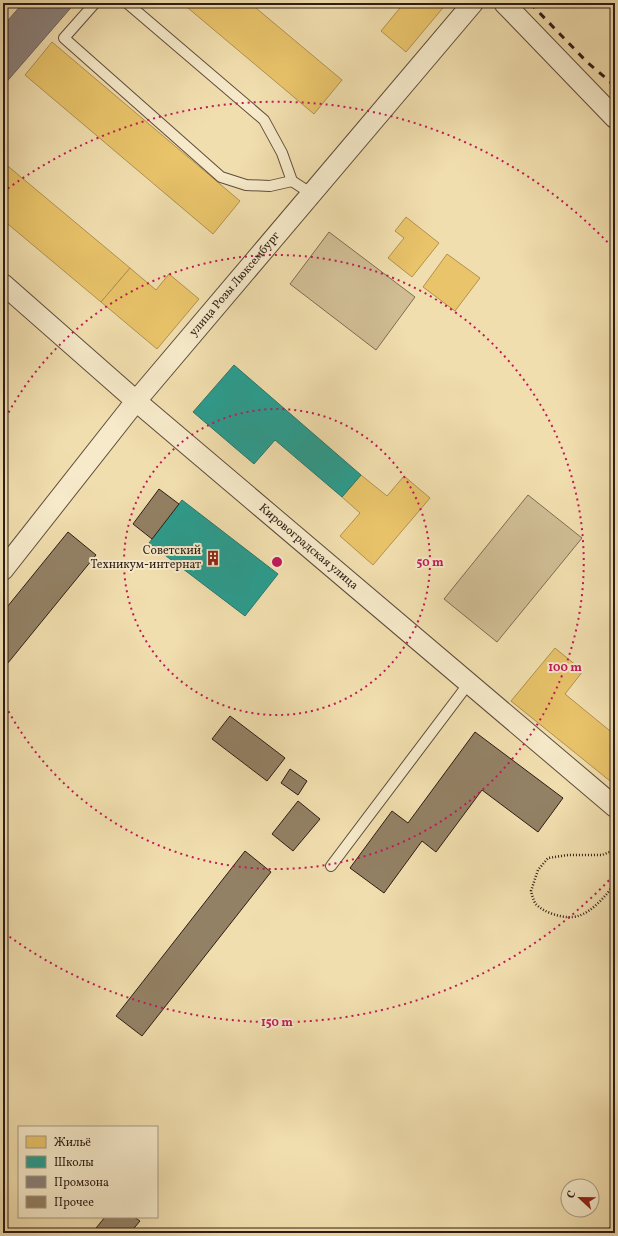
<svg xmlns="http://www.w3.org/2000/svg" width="618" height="1236" font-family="Vollkorn,serif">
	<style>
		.green { fill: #d0bd94; stroke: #7f6c54 }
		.homes { fill: #e9c46a; stroke: #b19250 }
		.schools { fill: #2a9d8f; stroke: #2b766a }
		.industry { fill: #8a817c; stroke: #6e635d }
		.building { fill: #938165; stroke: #2e1c15 }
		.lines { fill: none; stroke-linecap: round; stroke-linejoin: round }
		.lane-casing { stroke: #5f4c3b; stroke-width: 12 }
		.street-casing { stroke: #5f4c3b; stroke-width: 22 }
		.path { stroke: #2e1c15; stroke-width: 2.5; stroke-dasharray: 1 2; stroke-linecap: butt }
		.lane { stroke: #f6eaca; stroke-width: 10 }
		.street { stroke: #f6eaca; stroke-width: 20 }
		.rail { stroke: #2e1c15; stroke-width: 3; stroke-dasharray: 7 7; stroke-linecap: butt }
		.ring { fill: none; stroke: #c2185b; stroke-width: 2; stroke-dasharray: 2 4 }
		.labels { text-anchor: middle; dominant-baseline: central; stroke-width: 4; stroke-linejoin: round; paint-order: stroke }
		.street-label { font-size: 12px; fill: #2e1c15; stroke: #f6eaca }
		.poi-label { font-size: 12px; fill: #2e1c15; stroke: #f6eaca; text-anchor: end }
		.centre { fill: #c2185b; stroke: #f6eaca; stroke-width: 2 }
		.ring-label { font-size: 12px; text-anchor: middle; font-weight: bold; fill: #c2185b; stroke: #f6eaca; stroke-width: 4; stroke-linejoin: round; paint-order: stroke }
	</style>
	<rect width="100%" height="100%" fill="#f1deae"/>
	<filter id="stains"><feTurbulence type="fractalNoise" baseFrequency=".005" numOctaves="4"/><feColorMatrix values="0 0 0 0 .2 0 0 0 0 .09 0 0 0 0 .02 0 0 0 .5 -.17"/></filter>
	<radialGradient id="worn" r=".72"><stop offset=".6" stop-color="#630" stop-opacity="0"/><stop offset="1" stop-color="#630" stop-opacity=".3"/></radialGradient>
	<g class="green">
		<polygon points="329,232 415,297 376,350 290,284"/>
		<polygon points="528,495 582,538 497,642 444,599"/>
	</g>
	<g class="homes">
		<polygon points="182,3 250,3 342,80 314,114"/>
		<polygon points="404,3 447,3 406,52 381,31"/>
		<polygon points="52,42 240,201 213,234 25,75"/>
		<polygon points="3,162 130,268 101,302 3,220"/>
		<polygon points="406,217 439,243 412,277 388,258 404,238 395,231"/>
		<polygon points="447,254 480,278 455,311 423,287"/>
		<polygon points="130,268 156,290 169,274 199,299 157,349 101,302"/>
		<polygon points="361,475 387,496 404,476 430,498 373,565 340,536 360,513 342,497"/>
		<polygon points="555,648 583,671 565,694 615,735 615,785 511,701"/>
	</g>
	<g class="schools">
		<polygon points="234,365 361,475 342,497 275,440 254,464 193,412"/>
		<polygon points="182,500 278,574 245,616 149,543"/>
	</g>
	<polygon class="industry" points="23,3 75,3 3,86 3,26"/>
	<g class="building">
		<polygon points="159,489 179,504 152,539 133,524"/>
		<polygon points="68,532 96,555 3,669 3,612"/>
		<polygon points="230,716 285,758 267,781 212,739"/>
		<polygon points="475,732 563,798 538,832 482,790 436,852 422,841 384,893 350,868 392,811 408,823"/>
		<polygon points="290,769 307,781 298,795 281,783"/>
		<polygon points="298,801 320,819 293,851 272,834"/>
		<polygon points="245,851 271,872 142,1036 116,1016"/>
		<polygon points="105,1217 134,1217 140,1221 130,1233 92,1233"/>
	</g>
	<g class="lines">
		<defs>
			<g id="lane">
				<polyline points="95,3 64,38 221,177 246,185 270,186 292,181"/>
				<polyline points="127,3 264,120 282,153 292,181 312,194"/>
				<polyline points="331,866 469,683"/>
				<polyline points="612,1233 615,1230"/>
			</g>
			<g id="street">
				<polyline points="504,3 615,118"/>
				<path id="s1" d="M3,284L136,401L615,807"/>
				<path id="s2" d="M3,570L136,401L473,3"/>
			</g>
		</defs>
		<use href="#lane" class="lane-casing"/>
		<use href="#street" class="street-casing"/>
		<path class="path" d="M615,850L602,855H568L548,858L538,870L531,891C532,895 533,899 535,903C543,913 566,920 578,916C592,912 607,895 615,883"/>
		<use href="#lane" class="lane"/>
		<use href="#street" class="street"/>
		<polyline class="rail" points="530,3 587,62 615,86"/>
	</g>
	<g class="ring">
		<circle cx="277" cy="562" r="153"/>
		<path d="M3 423A307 307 0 1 1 3 701"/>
		<path d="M613 876A460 460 0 0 1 3 932M3 192A460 460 0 0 1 613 248"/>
	</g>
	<defs>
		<symbol id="building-bare" viewBox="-9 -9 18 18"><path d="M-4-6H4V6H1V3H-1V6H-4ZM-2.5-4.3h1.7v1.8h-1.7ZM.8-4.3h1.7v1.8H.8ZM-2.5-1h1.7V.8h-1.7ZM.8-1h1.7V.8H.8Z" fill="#8f2418" stroke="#f6eaca" stroke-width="2.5" paint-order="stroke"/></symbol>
	</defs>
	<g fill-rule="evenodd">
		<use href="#building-bare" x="202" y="547" width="22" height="22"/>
	</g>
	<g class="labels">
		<g class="street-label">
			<text stroke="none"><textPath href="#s2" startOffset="368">улица Розы Люксембург</textPath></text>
			<text stroke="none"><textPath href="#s1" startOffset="403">Кировоградская улица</textPath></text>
		</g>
		<g class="poi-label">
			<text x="201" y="551">Советский<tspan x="201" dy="14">Техникум-интернат</tspan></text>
		</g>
	</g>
	<circle cx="277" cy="562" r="6" class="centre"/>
	<g class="ring-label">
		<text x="430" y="566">50 m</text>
		<text x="565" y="671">100 m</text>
		<text x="277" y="1026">150 m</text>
	</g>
	<rect width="618" height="1236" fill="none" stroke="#f1deae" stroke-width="16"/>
	<rect x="4" y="4" width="610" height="1228" fill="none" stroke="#2e1c15" stroke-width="2"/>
	<rect x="8" y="8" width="602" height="1220" fill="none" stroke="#2e1c15"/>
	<rect x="18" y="1126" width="140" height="92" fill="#f6eaca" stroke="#a69882"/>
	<rect x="26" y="1136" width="20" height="12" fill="#e9c46a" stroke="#a69882"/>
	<text x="54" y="1146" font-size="12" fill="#2e1c15">Жильё</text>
	<rect x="26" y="1156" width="20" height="12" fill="#2a9d8f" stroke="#a69882"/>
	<text x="54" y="1166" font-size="12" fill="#2e1c15">Школы</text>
	<rect x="26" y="1176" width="20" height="12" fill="#8a817c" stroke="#a69882"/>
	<text x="54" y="1186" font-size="12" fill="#2e1c15">Промзона</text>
	<rect x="26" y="1196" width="20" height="12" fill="#938165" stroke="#a69882"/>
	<text x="54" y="1206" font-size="12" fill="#2e1c15">Прочее</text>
	<g transform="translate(580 1198) rotate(292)"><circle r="19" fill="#f6eaca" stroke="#a69882"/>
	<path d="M0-3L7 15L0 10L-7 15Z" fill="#8f2418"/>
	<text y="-6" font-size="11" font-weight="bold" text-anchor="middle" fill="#2e1c15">С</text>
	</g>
	<rect width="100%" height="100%" filter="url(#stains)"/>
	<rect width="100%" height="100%" fill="url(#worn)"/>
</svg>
